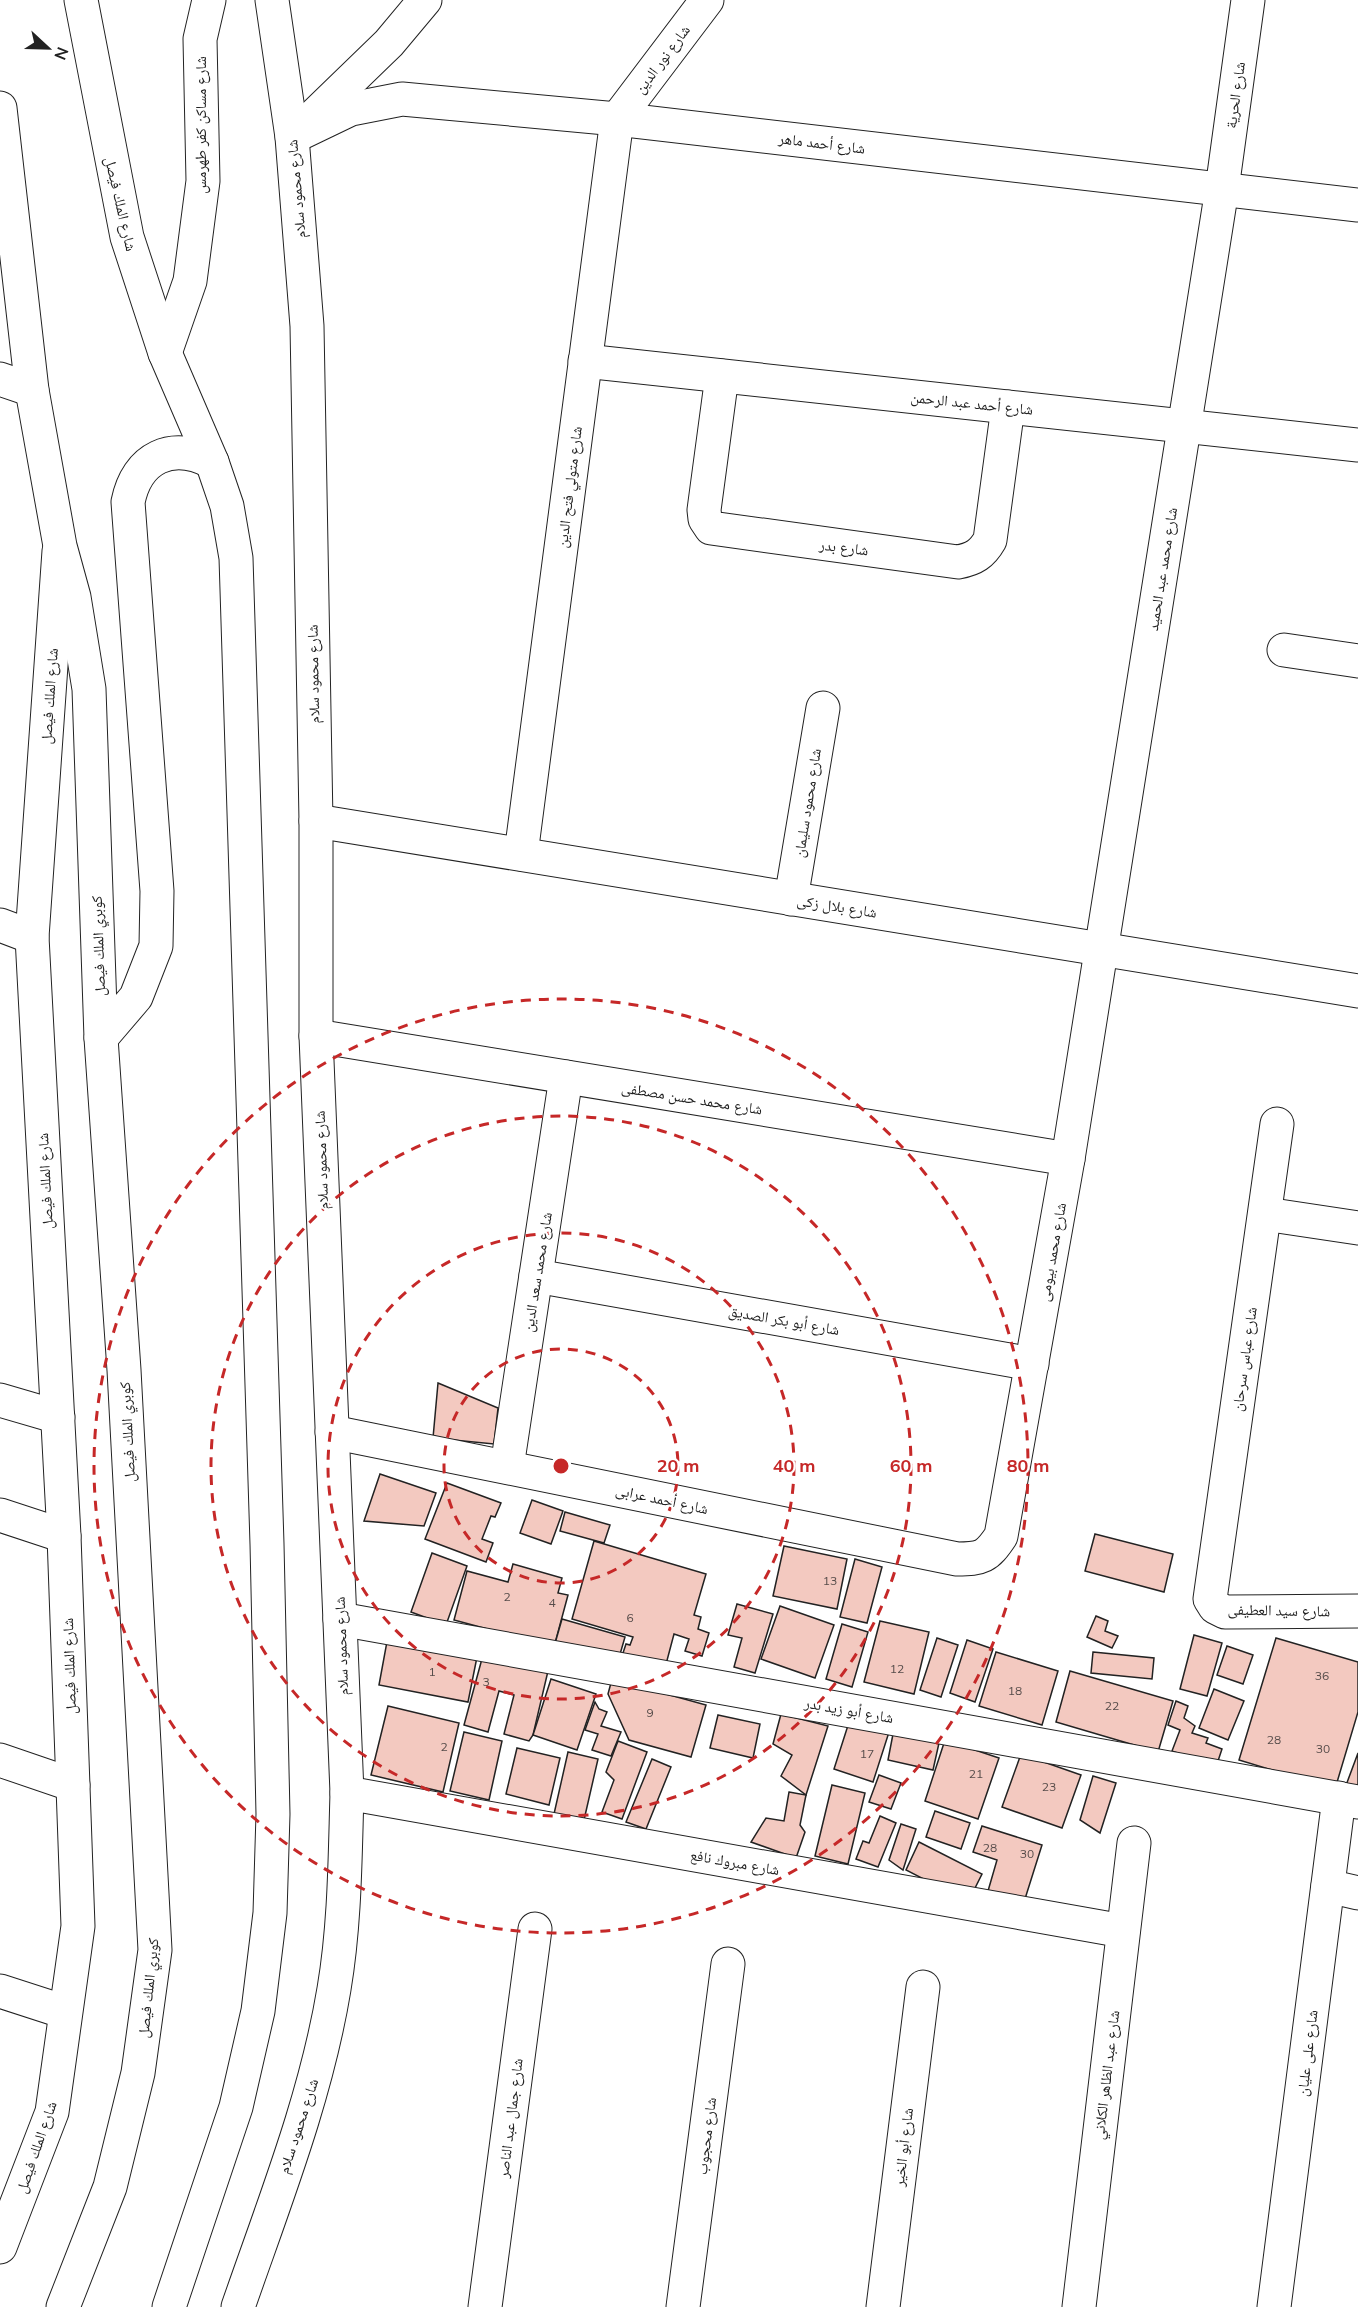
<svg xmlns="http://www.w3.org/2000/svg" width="1358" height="2307" font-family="Mulish,'Noto Naskh Arabic',sans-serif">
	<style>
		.building { fill: #f3c9c0; stroke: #222; stroke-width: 1.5 }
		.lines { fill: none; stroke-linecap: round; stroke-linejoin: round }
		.minor-casing { stroke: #222; stroke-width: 35 }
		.tertiary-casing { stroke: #222; stroke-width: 35 }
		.primary-casing { stroke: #222; stroke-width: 35 }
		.minor { stroke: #fff; stroke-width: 33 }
		.tertiary { stroke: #fff; stroke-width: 33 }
		.primary { stroke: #fff; stroke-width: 33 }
		.ring { fill: none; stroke: #c62828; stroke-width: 3; stroke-dasharray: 10 8 }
		.labels { text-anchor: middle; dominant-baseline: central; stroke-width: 4.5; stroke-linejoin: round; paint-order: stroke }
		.number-label { font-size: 12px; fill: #564c4a }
		.street-label { font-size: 15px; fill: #222; stroke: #fff }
		.centre { fill: #c62828; stroke: #fff; stroke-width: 3 }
		.ring-label { font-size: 18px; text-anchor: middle; font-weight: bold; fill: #c62828; stroke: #fff; stroke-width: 4.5; stroke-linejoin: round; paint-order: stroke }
	</style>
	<rect width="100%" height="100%" fill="#fff"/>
	<g class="building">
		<polygon points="438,1383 498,1408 494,1444 433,1438"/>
		<polygon points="380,1474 436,1493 424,1526 364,1521"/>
		<polygon points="447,1483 501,1503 495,1517 491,1516 482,1539 493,1543 486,1562 425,1539"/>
		<polygon points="532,1500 563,1511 551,1544 520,1533"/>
		<polygon points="565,1512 610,1525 604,1543 560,1531"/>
		<polygon points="1095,1534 1173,1554 1164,1592 1085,1571"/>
		<polygon points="594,1541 706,1574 694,1615 701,1617 698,1629 709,1633 702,1656 685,1651 689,1639 674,1634 665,1668 622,1656 626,1644 630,1645 633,1637 572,1619"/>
		<polygon points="784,1546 847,1559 837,1609 773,1596"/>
		<polygon points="432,1553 467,1566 446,1625 411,1612"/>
		<polygon points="855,1559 882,1567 867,1623 840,1617"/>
		<polygon points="513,1564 562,1578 558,1593 568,1595 554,1647 454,1620 467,1571 508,1582"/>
		<polygon points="737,1604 773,1614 755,1673 734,1667 742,1638 728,1635"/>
		<polygon points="780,1606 834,1625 815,1678 761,1659"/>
		<polygon points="1096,1616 1108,1621 1105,1631 1118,1636 1112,1648 1087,1637"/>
		<polygon points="562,1619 625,1637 616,1668 554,1647"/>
		<polygon points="880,1621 929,1632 914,1694 864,1682"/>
		<polygon points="842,1624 868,1632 852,1687 826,1679"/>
		<polygon points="1194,1635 1222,1643 1207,1696 1180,1689"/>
		<polygon points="388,1636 478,1652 468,1702 379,1685"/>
		<polygon points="937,1638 958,1645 941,1697 920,1690"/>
		<polygon points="1276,1638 1358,1662 1358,1712 1335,1789 1239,1760"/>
		<polygon points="967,1640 993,1649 975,1702 950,1693"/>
		<polygon points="1227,1646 1253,1655 1243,1684 1217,1675"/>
		<polygon points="996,1652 1058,1671 1042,1725 979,1706"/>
		<polygon points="1093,1652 1154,1658 1152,1679 1091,1673"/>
		<polygon points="483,1655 548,1671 533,1735 529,1741 504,1734 514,1695 499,1691 488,1732 464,1725"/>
		<polygon points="1070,1671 1173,1701 1158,1752 1056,1722"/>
		<polygon points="551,1679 596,1694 577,1750 533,1735"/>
		<polygon points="612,1679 706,1705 691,1757 629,1740 608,1694"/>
		<polygon points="1214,1689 1244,1701 1228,1740 1199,1728"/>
		<polygon points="1176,1701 1188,1706 1184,1718 1195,1726 1192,1733 1208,1738 1206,1743 1222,1749 1216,1767 1172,1751 1180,1730 1168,1725"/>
		<polygon points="595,1702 599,1709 607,1712 601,1726 621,1732 611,1756 592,1750 598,1734 585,1730"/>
		<polygon points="388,1706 459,1723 443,1792 371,1775"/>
		<polygon points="781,1714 828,1726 806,1795 781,1776 792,1755 773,1744"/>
		<polygon points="718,1715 760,1724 753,1758 710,1748"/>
		<polygon points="851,1716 890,1729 873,1782 834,1769"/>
		<polygon points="464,1732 502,1741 489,1800 450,1791"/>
		<polygon points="893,1734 939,1743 933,1770 888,1760"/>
		<polygon points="945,1740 999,1758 978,1819 925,1801"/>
		<polygon points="618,1741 647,1752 622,1819 602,1812 614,1780 606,1772"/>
		<polygon points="517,1748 560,1758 549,1805 506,1794"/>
		<polygon points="568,1752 598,1759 584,1820 554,1814"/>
		<polygon points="1358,1753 1358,1793 1345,1788"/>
		<polygon points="1021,1754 1081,1775 1062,1828 1002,1807"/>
		<polygon points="652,1759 671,1767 646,1829 626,1822"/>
		<polygon points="879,1775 901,1783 891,1809 869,1802"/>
		<polygon points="1093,1776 1116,1783 1100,1833 1080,1820"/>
		<polygon points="832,1785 865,1793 848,1864 815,1856"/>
		<polygon points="789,1792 806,1795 800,1825 805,1832 796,1858 751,1842 766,1818 784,1821"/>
		<polygon points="935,1811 970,1823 961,1849 926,1837"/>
		<polygon points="880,1816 896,1823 878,1867 856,1859 863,1841 869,1843"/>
		<polygon points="901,1824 916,1829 903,1870 889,1860"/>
		<polygon points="982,1826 1042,1845 1024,1902 988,1891 997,1860 973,1852"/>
		<polygon points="919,1842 982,1874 968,1902 906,1870"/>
	</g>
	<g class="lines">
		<defs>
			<g id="minor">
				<polyline points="299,134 351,109 402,99 617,119 1358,205"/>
				<polyline points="585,361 1358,445"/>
				<path d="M722,376L704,510L705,519L711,528L958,562C974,559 982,554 990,540L1008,407"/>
				<polyline points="0,379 32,390"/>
				<polyline points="1284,650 1358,661"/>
				<polyline points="316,821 1358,991"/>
				<polyline points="521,854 617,119 707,0"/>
				<polyline points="791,899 823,708"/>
				<polyline points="0,925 32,937"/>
				<polyline points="316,1036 1068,1159"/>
				<polyline points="1277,1124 1210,1599 1215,1607 1225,1612 1358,1611"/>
				<polyline points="1265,1214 1358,1228"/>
				<polyline points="536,1276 1032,1364"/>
				<polyline points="0,1400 58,1417"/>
				<path d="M332,1432L957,1559C982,1559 987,1557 1001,1536L1068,1159L1222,189L1248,0"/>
				<polyline points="507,1467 566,1077"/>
				<polyline points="0,1515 64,1536"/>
				<polyline points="340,1619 1358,1802"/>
				<polyline points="0,1760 73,1785"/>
				<polyline points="347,1793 1123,1931"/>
				<polyline points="1328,1886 1358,1893"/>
				<polyline points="0,1991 65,2012"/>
				<polyline points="0,2247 52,2112 78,1926 64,1536 32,937 59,551"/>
				<polyline points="485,2307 535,1929"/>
				<polyline points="683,2307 728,1964"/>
				<polyline points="883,2307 923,1987"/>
				<polyline points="1079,2307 1134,1843"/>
				<polyline points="1274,2307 1339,1798"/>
			</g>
			<g id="tertiary">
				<polyline points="292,137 389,43 425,0"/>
				<polyline points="165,353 190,281 203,181 200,39 209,0"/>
				<path d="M238,2307C274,2203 316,2098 334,1989C345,1924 345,1858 347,1793L316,1036V821L307,326L292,137L272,0"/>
			</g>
			<g id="primary">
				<polyline points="81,0 127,237 165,353 212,462 227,506 236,558 267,1544 273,1814 270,1913 258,2011 236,2107 169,2307"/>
				<polyline points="0,108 32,390 60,546 74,597 89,689 101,1038 124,1370 155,1950 138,2073 110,2187 63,2307"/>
				<path d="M101,1038L136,997L156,946L157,891L128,502C137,457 172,441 212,462"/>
			</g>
		</defs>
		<use href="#minor" class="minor-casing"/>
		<use href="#tertiary" class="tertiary-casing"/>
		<use href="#primary" class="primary-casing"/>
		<use href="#minor" class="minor"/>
		<use href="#tertiary" class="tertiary"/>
		<use href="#primary" class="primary"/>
	</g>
	<g class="ring">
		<circle cx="561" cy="1466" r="117"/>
		<circle cx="561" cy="1466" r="233"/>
		<circle cx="561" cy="1466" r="350"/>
		<circle cx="561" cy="1466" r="467"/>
	</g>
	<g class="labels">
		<g class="number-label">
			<text x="830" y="1580">13</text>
			<text x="507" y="1596">2</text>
			<text x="552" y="1602">4</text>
			<text x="630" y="1617">6</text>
			<text x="897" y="1668">12</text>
			<text x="432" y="1671">1</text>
			<text x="1322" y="1675">36</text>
			<text x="486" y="1681">3</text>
			<text x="1015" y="1690">18</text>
			<text x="1112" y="1705">22</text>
			<text x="650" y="1712">9</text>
			<text x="1274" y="1739">28</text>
			<text x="444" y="1746">2</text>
			<text x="1323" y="1748">30</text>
			<text x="867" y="1753">17</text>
			<text x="976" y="1773">21</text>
			<text x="1049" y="1786">23</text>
			<text x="990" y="1847">28</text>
			<text x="1027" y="1853">30</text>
		</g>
		<g class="street-label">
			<text transform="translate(662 59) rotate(-53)">شارع نور الدين</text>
			<text transform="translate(1235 95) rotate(-82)">شارع الحرية</text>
			<text transform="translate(200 125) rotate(-90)">شارع مساكن كفر طهرمس</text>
			<text transform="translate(822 143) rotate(7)">شارع أحمد ماهر</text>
			<text transform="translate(296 189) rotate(-95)">شارع محمود سلام</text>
			<text transform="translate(121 204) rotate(77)">شارع الملك فيصل</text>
			<text transform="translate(972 403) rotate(6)">شارع أحمد عبد الرحمن</text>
			<text transform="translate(569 487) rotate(-83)">شارع متولي فتح الدين</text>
			<text transform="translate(844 547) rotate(7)">شارع بدر</text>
			<text transform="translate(1162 569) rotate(-81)">شارع محمد عبد الحميد</text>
			<text transform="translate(313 674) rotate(-91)">شارع محمود سلام</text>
			<text transform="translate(49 696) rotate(-86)">شارع الملك فيصل</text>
			<text transform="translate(807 803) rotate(-81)">شارع محمود سليمان</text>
			<text transform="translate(837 906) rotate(9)">شارع بلال زكى</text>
			<text transform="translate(98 946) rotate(-92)">كوبري الملك فيصل</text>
			<text transform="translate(692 1098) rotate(9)">شارع محمد حسن مصطفى</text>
			<text transform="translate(321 1160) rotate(-92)">شارع محمود سلام</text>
			<text transform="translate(45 1181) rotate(-93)">شارع الملك فيصل</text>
			<text transform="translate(1052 1252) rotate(-80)">شارع محمد بيومى</text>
			<text transform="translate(537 1272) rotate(-81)">شارع محمد سعد الدين</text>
			<text transform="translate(784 1320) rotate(10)">شارع أبو بكر الصديق</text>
			<text transform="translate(1244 1359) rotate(-82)">شارع عباس سرحان</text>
			<text transform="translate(127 1432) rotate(-93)">كوبري الملك فيصل</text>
			<text transform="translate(662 1499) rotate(12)">شارع أحمد عرابى</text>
			<text transform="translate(1279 1610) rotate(1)">شارع سيد العطيفى</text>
			<text transform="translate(341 1646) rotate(-92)">شارع محمود سلام</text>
			<text transform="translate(69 1666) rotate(-92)">شارع الملك فيصل</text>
			<text transform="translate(849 1710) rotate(10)">شارع أبو زيد بدر</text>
			<text transform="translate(735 1862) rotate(10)">شارع مبروك نافع</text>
			<text transform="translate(148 1988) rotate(-84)">كوبري الملك فيصل</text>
			<text transform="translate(1307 2053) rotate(-83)">شارع على عليان</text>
			<text transform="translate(1106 2075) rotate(-83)">شارع عبد الظاهر الكلاني</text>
			<text transform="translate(510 2118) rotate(-83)">شارع جمال عبد الناصر</text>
			<text transform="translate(298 2126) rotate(-72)">شارع محمود سلام</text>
			<text transform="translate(706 2136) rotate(-83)">شارع محجوب</text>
			<text transform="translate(36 2147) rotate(-71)">شارع الملك فيصل</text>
			<text transform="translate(903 2147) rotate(-83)">شارع أبو الخير</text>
		</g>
	</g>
	<circle cx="561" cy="1466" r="9" class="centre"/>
	<g class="ring-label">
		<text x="678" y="1472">20 m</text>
		<text x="794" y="1472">40 m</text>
		<text x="911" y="1472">60 m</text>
		<text x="1028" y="1472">80 m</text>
	</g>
	<g transform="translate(48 48) rotate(112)" stroke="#ffffff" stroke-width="4.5" paint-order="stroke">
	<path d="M0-4.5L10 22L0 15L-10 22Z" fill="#222222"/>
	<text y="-9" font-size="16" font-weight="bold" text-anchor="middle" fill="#222222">N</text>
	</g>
</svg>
